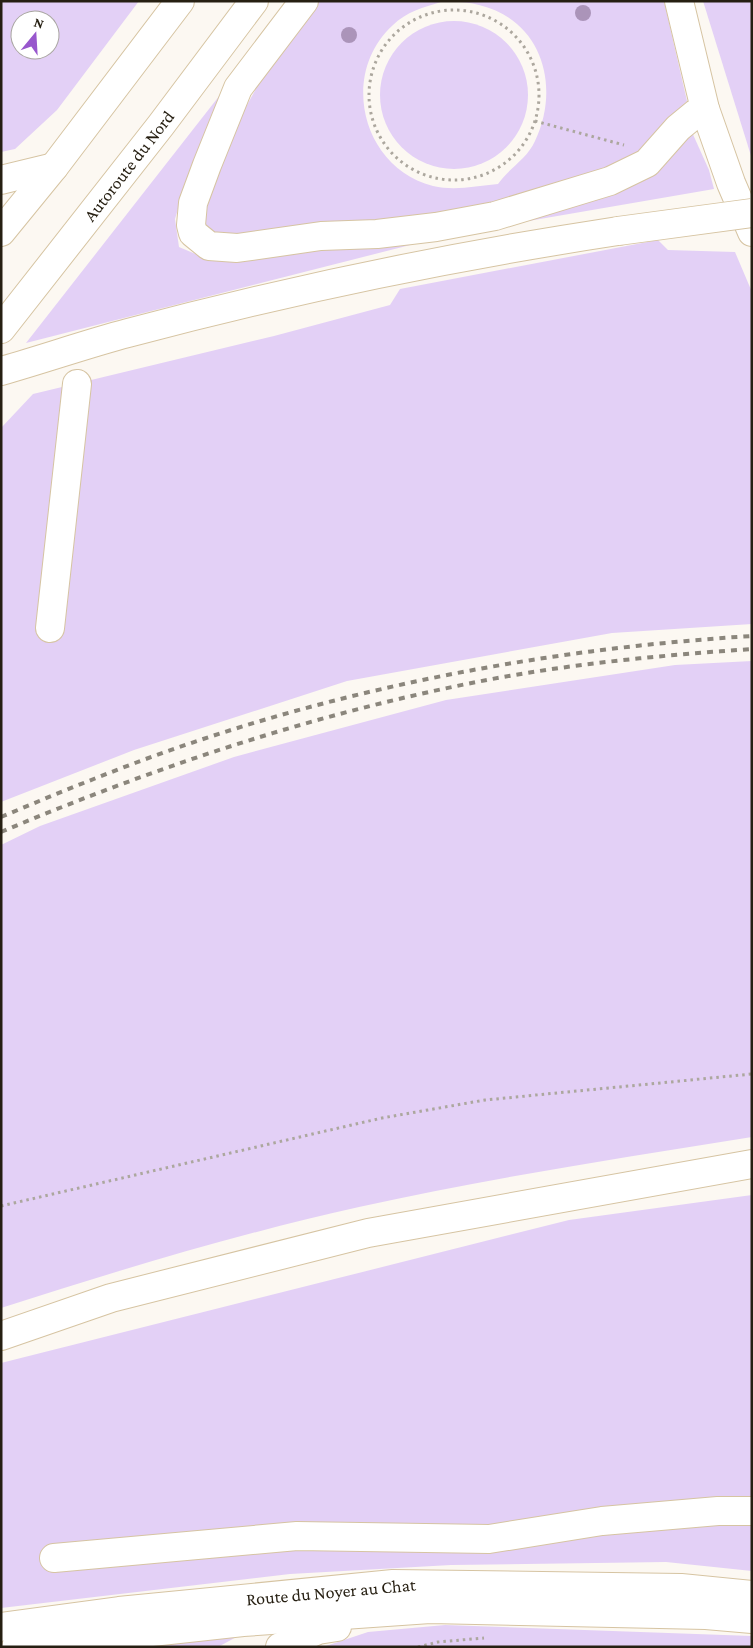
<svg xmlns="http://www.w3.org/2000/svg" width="753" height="1648" font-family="'Crimson Pro',serif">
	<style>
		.green { fill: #e3d0f6; fill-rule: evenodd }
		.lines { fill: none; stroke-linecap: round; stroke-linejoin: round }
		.minor-casing { stroke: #d6c4a2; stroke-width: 30 }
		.highway-casing { stroke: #d6c4a2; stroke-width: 30 }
		.path { stroke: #aca79e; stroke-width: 3; stroke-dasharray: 2.5 4; stroke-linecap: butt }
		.minor { stroke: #fff; stroke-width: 28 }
		.highway { stroke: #fff; stroke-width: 28 }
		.rail { stroke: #8b867c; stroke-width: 4; stroke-dasharray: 6 6; stroke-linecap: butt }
		.highway-bridge-casing { stroke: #d6c4a2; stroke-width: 30; stroke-linecap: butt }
		.highway-bridge { stroke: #fff; stroke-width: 28 }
		.tree { fill: #ab94b9 }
		.labels { text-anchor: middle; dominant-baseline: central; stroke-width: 4.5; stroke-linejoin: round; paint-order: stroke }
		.street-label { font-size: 18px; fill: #261f12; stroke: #fff }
	</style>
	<rect width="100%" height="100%" fill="#fcf8f2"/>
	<g class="green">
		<path d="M1,1H139L57,110L15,149L1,152ZM20,20H50V50H20Z"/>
		<path d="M317,1H664L687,101L638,158L490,210L240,241L204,234L202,220L223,148L262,78ZM441,2C454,2 466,1 479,5C542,20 561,86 535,141C527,159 509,168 498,184C476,186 455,191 433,186C362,168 339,74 393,25C406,12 424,7 441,2Z"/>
		<polygon points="703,1 752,1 752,159"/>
		<circle cx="454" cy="95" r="74"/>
		<polygon points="227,86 185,185 175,219 179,247 205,258 418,243 26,343"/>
		<polygon points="691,130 709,170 714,189 500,226"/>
		<polygon points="658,240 668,250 735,252 752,292 752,624 612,633 347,681 134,750 1,802 1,428 33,394 274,336 390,305 400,289"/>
		<path d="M752,661V1137C621,1158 489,1178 359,1207C238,1234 119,1270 1,1308V845L40,826L234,757L446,700L675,665Z"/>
		<polygon points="752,1195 752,1571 666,1562 451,1565 290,1574 1,1608 1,1363 569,1220"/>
		<polygon points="445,1625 752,1636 752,1647 323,1647 368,1632"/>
		<polygon points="240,1635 218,1647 115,1647"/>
	</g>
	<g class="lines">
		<defs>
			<g id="minor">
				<polyline points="304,1 238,88 207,165 193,203 191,225 193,233 209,246 237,248 321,236 377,234 436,227 495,216 610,181 647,163 678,128 695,114 705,109"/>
				<polyline points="1,180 54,167"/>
				<polyline points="50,628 77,384"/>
				<polyline points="54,1558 297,1536 489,1539 602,1521 718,1511 752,1511"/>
				<polyline points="1,1627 119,1611 393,1584 681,1588 752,1595"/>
				<polyline points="16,1647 243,1622 430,1609 706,1615 752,1619"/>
				<polyline points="280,1647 318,1630 337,1627"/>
			</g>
			<g id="highway">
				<polyline points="679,1 705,109 731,183 752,232"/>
				<polyline points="1,232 54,167 180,1"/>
				<polyline points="1,329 161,125 254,1"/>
				<path d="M1,371C44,359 86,344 128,333C289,290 454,256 618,231"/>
				<polyline points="1,1336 111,1298 368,1233 752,1164"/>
			</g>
		</defs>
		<use href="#minor" class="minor-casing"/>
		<use href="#highway" class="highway-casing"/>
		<g class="path">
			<circle cx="454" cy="95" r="85"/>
			<polyline points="535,121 624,145"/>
			<polyline points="1,1206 382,1118 485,1100 752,1074"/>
			<polyline points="418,1647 438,1642 484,1638"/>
		</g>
		<use href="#minor" class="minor"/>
		<use href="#highway" class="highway"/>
		<g class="rail">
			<path d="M1,817C46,798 90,780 135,763C333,689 542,649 752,636"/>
			<path d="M1,832C160,765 323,711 492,679C578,663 665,655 752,649"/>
		</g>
		<defs>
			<polyline id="highway-bridge" points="618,231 752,213"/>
		</defs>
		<use href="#highway-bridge" class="highway-bridge-casing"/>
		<use href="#highway-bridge" class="highway-bridge"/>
	</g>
	<g class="tree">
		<circle cx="583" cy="13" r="8"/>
		<circle cx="349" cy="35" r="8"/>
	</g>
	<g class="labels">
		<g class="street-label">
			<text transform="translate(129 166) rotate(-52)">Autoroute du Nord</text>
			<text transform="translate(331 1592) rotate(-5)">Route du Noyer au Chat</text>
		</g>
	</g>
	<rect width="753" height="1648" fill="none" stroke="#261f12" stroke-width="5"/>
	<g transform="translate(35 35) rotate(18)"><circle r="24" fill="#ffffff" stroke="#a8a5a0"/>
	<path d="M0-4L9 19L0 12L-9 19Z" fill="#9857cd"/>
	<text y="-8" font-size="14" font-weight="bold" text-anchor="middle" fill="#261f12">N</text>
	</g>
</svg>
